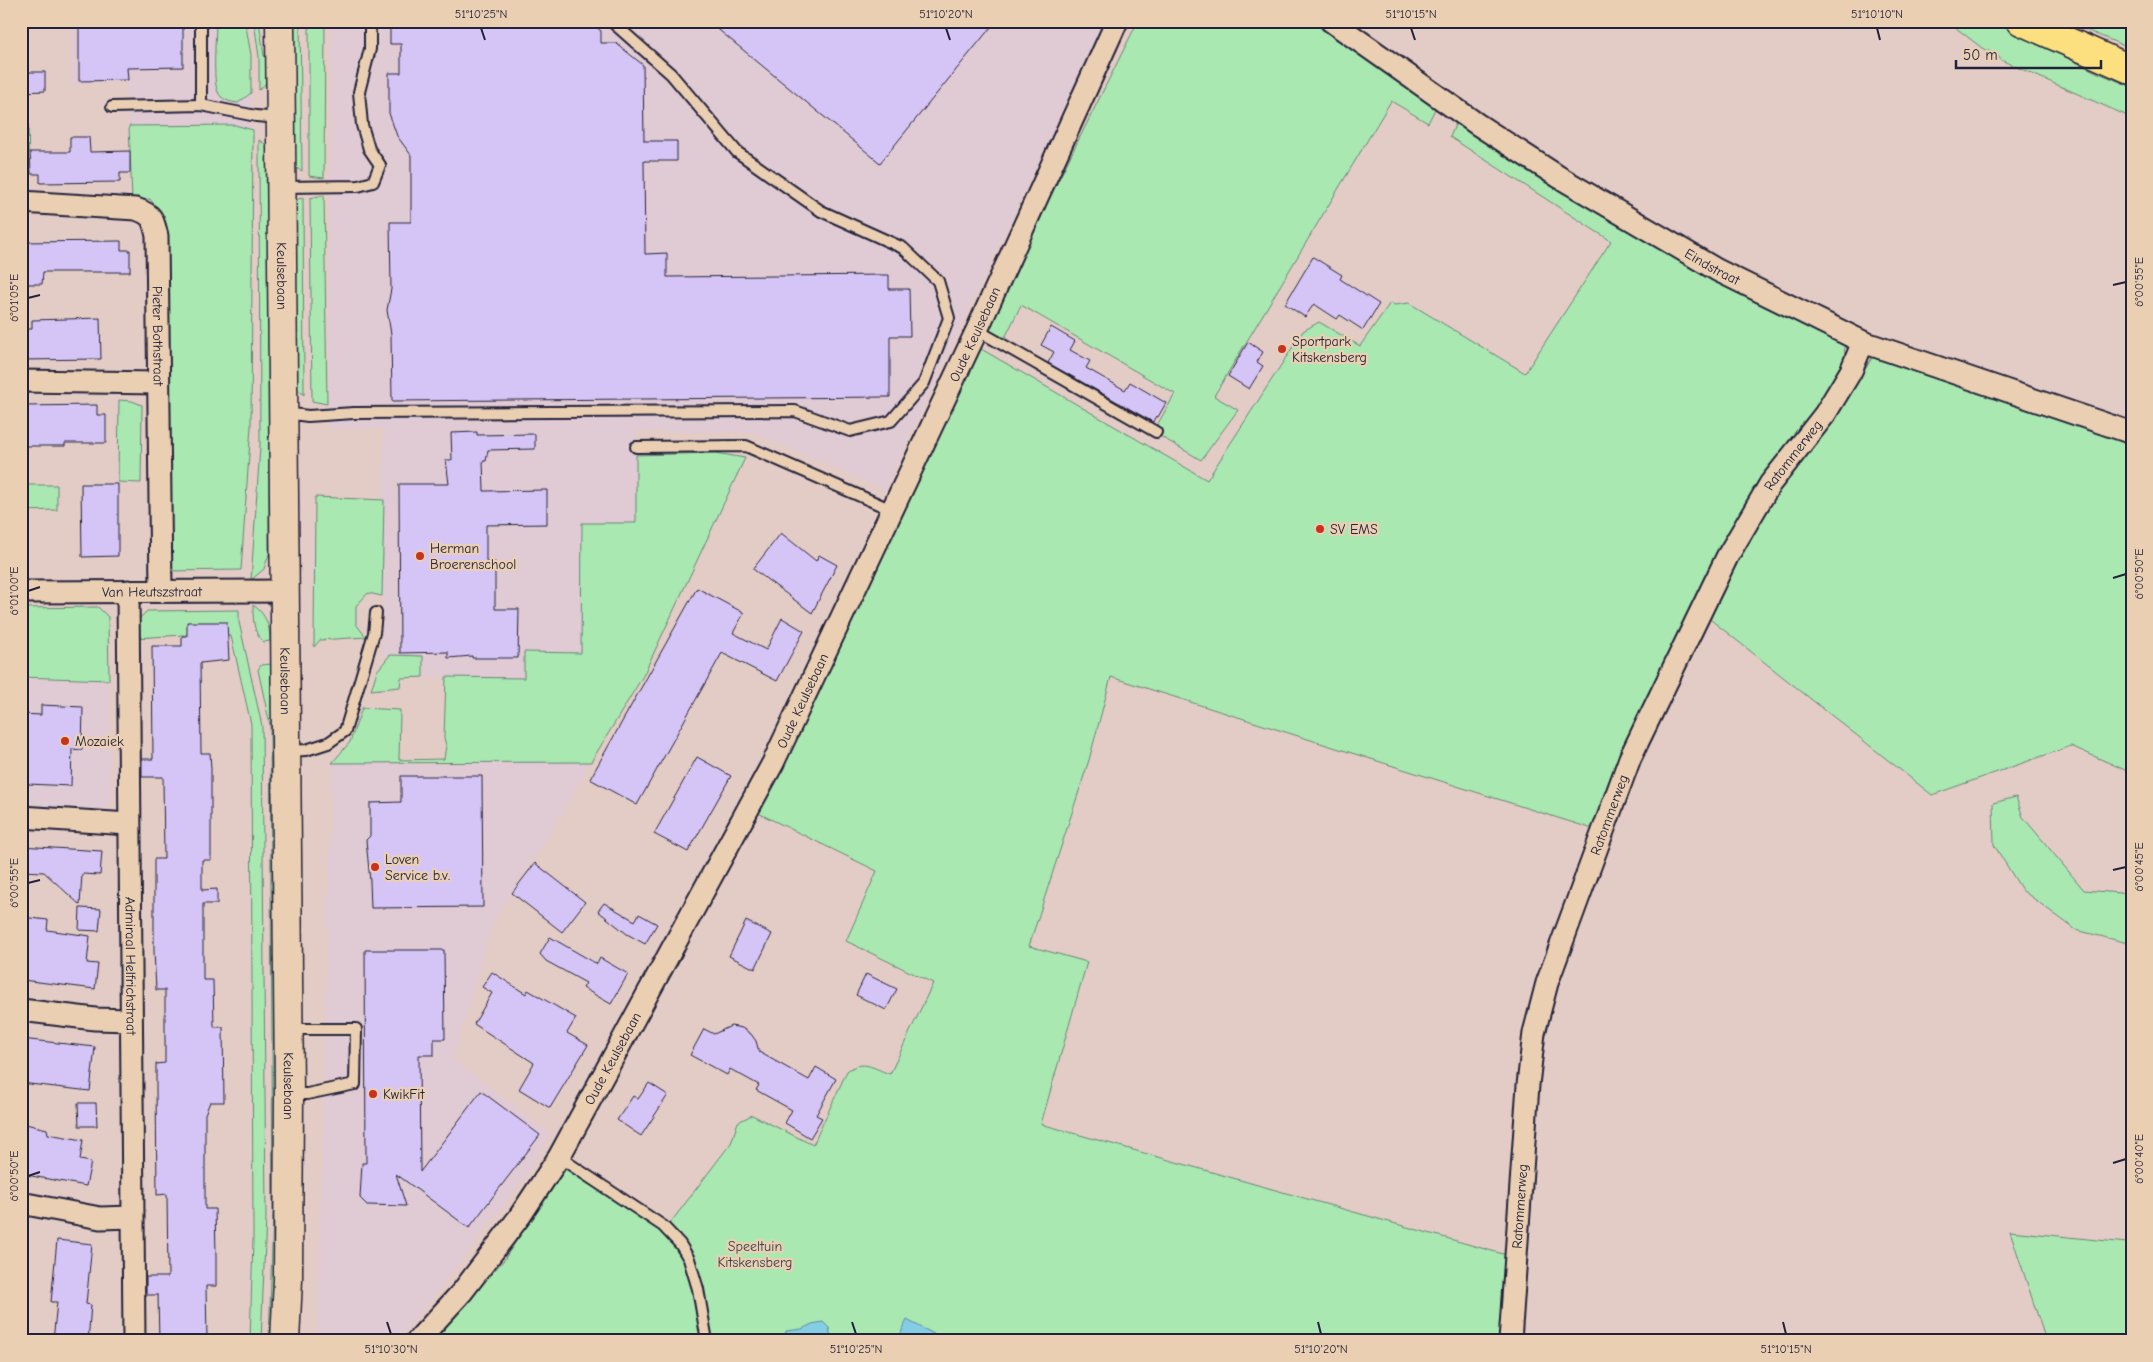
<svg xmlns="http://www.w3.org/2000/svg" width="2153" height="1362" font-family="'Comic Neue',sans-serif">
	<style>
		.built { fill: #e0cad4 }
		.green { fill: #a9e8b0; stroke: #668576 }
		.water { fill: #84cee5; stroke: #5d89a1 }
		.building { fill: #d5c5f6; stroke: #22223b }
		.lines { fill: none; stroke-linecap: round; stroke-linejoin: round }
		.lane-casing { stroke: #22223b; stroke-width: 14 }
		.street-casing { stroke: #22223b; stroke-width: 25 }
		.secondary-casing { stroke: #22223b; stroke-width: 31 }
		.primary-casing { stroke: #22223b; stroke-width: 31 }
		.lane { stroke: #ebcfb2; stroke-width: 10 }
		.street { stroke: #ebcfb2; stroke-width: 21 }
		.secondary { stroke: #ebcfb2; stroke-width: 28 }
		.primary { stroke: #fce080; stroke-width: 28 }
		.ticks { fill: none; stroke: #22223b; stroke-width: 2 }
		.poi-dot { fill: #c8321e; stroke: #ebcfb2; stroke-width: 2 }
		.labels { text-anchor: middle; dominant-baseline: central; stroke-width: 4.5; stroke-linejoin: round; paint-order: stroke }
		.street-label { font-size: 14px; fill: #22223b; stroke: #ebcfb2 }
		.poi-label { font-size: 14px; fill: #22223b; stroke: #ebcfb2; text-anchor: start }
		.park-label { font-size: 14px; fill: #36404d; stroke: #ebcfb2 }
		.neatline { fill: none; stroke: #22223b; stroke-width: 2 }
		.ticks-label { font-size: 12px; text-anchor: middle; fill: #22223b }
	</style>
	<rect width="100%" height="100%" fill="#e4ccc6"/>
	<filter id="ink" filterUnits="userSpaceOnUse"><feTurbulence type="fractalNoise" baseFrequency=".02" numOctaves="2"/><feDisplacementMap in="SourceGraphic" scale="10" xChannelSelector="R" yChannelSelector="G"/><feConvolveMatrix kernelMatrix="1 2 1 2 8 2 1 2 1" color-interpolation-filters="sRGB"/></filter>
	<g filter="url(#ink)">
		<g class="built">
			<polygon points="72,21 216,21 216,82 238,103 251,93 253,130 235,125 129,126 125,82 71,84"/>
			<polygon points="331,21 1104,21 885,490 752,432 637,431 636,523 582,523 581,653 524,652 524,678 423,677 423,656 382,656 383,429 328,428"/>
			<polygon points="21,677 109,680 110,803 99,812 21,807"/>
			<polygon points="591,762 550,833 492,923 453,1059 551,1134 522,1182 406,1331 393,1341 317,1341 332,763"/>
		</g>
		<g class="green">
			<path d="M216,21H245L251,55V93L238,103C230,102 221,100 218,92C212,81 216,36 216,21Z"/>
			<path d="M254,21H259L264,56L268,57C269,71 271,81 259,90V57Z"/>
			<polygon points="291,21 300,21 302,171 296,168 293,162"/>
			<polygon points="309,21 325,21 324,178 309,176"/>
			<polygon points="1138,21 1316,21 1438,103 1428,123 1391,101 1214,396 1238,410 1201,460 1153,432 1175,394 1021,305 1002,344 982,333"/>
			<polygon points="1947,21 1993,21 2096,72 2132,87 2132,118 2001,60 1997,55 1982,48"/>
			<polygon points="2064,21 2132,21 2132,49"/>
			<polygon points="28,91 29,195 21,194 21,92"/>
			<path d="M1458,118L1844,342L1845,356L1824,397L1754,490L1593,829L1111,677L1089,760L1029,946L1087,962L1041,1124L1510,1256L1502,1341H429L504,1260L570,1157L668,1226L731,1143L738,1122L752,1115L813,1145L847,1071C864,1059 872,1068 890,1074L933,983L846,941L877,871L754,811L976,346L1207,480L1303,331L1319,322L1360,346L1390,303L1395,305L1409,303L1525,373L1611,241L1450,137Z"/>
			<polygon points="235,125 253,130 251,426 241,570 167,571 165,224 160,212 150,199 132,200 129,126"/>
			<polygon points="259,140 269,147 269,554 264,569 251,580 260,447"/>
			<polygon points="324,195 327,404 312,401 310,198"/>
			<polygon points="303,198 304,395 295,387 293,208 298,199"/>
			<polygon points="1884,355 2132,438 2132,773 2071,746 1932,795 1706,616 1770,501 1837,415 1872,358"/>
			<polygon points="119,400 132,401 142,405 141,483 118,482"/>
			<polygon points="716,453 745,458 643,676 591,762 332,763 350,742 362,708 400,710 399,760 444,759 446,745 444,738 446,677 524,678 524,652 581,653 582,523 636,523 636,455"/>
			<polygon points="21,485 57,485 57,510 21,511"/>
			<polygon points="315,497 384,500 382,596 368,593 356,606 356,624 366,637 320,640 314,647"/>
			<path d="M253,605C266,614 270,626 270,641L263,642C253,633 253,618 253,605Z"/>
			<polygon points="98,607 108,617 109,680 21,677 21,608"/>
			<polygon points="239,610 239,622 262,726 266,1217 261,1341 250,1341 253,1239 251,724 231,636 183,635 136,638 137,621 147,611"/>
			<polygon points="390,655 423,656 423,677 401,678 400,687 371,690 377,671"/>
			<polygon points="272,664 278,1088 272,1341 269,1341 273,1213 270,725 258,670 261,665"/>
			<polygon points="2016,797 2023,817 2084,890 2132,894 2132,944 2076,930 2022,890 1994,845 1993,803"/>
			<polygon points="2010,1231 2127,1243 2132,1251 2132,1341 2046,1341"/>
		</g>
		<g class="water">
			<polygon points="907,1320 934,1334 931,1341 897,1341"/>
			<polygon points="823,1322 829,1328 831,1337 829,1341 784,1340 786,1331 802,1329 812,1324"/>
		</g>
		<g class="building">
			<polygon points="79,21 183,21 183,67 127,68 128,80 79,81"/>
			<polygon points="390,21 589,21 601,31 601,43 616,43 643,65 644,141 677,141 677,161 644,161 645,254 667,253 667,277 889,275 889,289 909,289 910,336 890,336 890,397 392,401 391,334 387,310 391,289 390,222 411,222 411,155 397,136 389,113 389,73 401,73 401,44 390,44"/>
			<polygon points="708,21 996,21 880,163"/>
			<polygon points="21,72 45,72 45,91 21,92"/>
			<polygon points="70,137 89,137 90,152 130,151 130,173 120,173 120,182 40,183 40,174 31,174 30,152 70,152"/>
			<polygon points="121,241 121,250 130,250 130,272 43,272 42,284 22,284 21,242"/>
			<polygon points="1313,257 1342,275 1340,279 1379,304 1363,330 1340,315 1337,319 1314,304 1305,317 1285,304"/>
			<polygon points="100,318 101,359 21,360 21,329 32,329 32,320"/>
			<polygon points="1051,327 1075,341 1070,350 1090,361 1086,368 1125,390 1130,382 1166,403 1158,417 1156,416 1153,422 1048,363 1054,352 1041,345"/>
			<polygon points="1248,342 1263,352 1257,362 1263,366 1249,389 1228,376"/>
			<polygon points="97,405 97,415 106,415 106,443 65,443 65,446 21,446 21,406"/>
			<polygon points="477,432 477,435 535,434 535,449 488,450 486,461 483,461 484,491 547,490 547,524 486,525 486,562 495,562 495,609 519,609 518,658 472,658 472,656 448,658 448,652 400,653 399,484 449,484 446,460 452,460 451,433"/>
			<polygon points="81,484 118,484 118,556 82,557"/>
			<polygon points="781,533 816,561 819,555 837,565 812,613 753,569"/>
			<polygon points="697,588 744,613 733,633 766,650 782,618 804,631 777,681 722,653 637,805 590,779"/>
			<polygon points="187,622 227,622 229,660 200,663 201,753 210,753 211,769 211,860 202,860 202,890 217,889 217,904 203,904 203,980 213,980 214,1027 223,1027 224,1102 210,1102 205,1114 205,1209 215,1209 216,1256 216,1286 206,1286 207,1341 159,1341 158,1295 146,1295 146,1277 168,1277 167,1194 157,1195 156,1087 156,1064 165,1063 165,990 156,990 154,951 154,859 164,859 163,777 142,777 142,759 153,759 152,646 182,646 182,636 187,636"/>
			<polygon points="41,705 83,707 82,750 72,749 71,786 28,784 28,782 21,782 21,714 41,715"/>
			<polygon points="697,757 731,776 688,852 654,834"/>
			<polygon points="401,776 482,776 483,907 371,908 370,881 366,840 370,836 370,803 401,802"/>
			<polygon points="21,846 102,851 100,875 82,874 80,905 44,872 21,871"/>
			<polygon points="535,863 585,902 562,932 512,893"/>
			<polygon points="604,903 635,921 639,914 657,924 645,944 627,934 598,911"/>
			<polygon points="80,908 101,909 99,931 79,930"/>
			<polygon points="21,917 48,920 47,930 90,936 87,963 98,964 95,989 22,980 28,936 21,935"/>
			<polygon points="746,921 772,934 755,969 729,956"/>
			<polygon points="550,937 597,964 600,958 628,974 611,1004 583,988 586,983 546,961 540,954"/>
			<polygon points="365,950 444,950 445,1039 434,1039 434,1055 419,1055 420,1172 481,1091 540,1135 469,1228 396,1174 406,1206 367,1205 360,1198 362,1163 366,1163"/>
			<polygon points="492,972 526,994 528,990 576,1018 567,1033 588,1045 550,1108 519,1089 534,1063 474,1024 492,993 482,987"/>
			<polygon points="866,974 897,989 886,1010 856,995"/>
			<polygon points="731,1026 742,1028 751,1034 756,1041 759,1052 809,1080 816,1067 836,1079 816,1115 822,1118 810,1138 785,1123 792,1110 756,1090 759,1085 730,1069 727,1075 690,1055 704,1029 714,1034"/>
			<polygon points="21,1039 95,1047 90,1091 21,1083"/>
			<polygon points="649,1083 668,1095 641,1136 617,1120 633,1096 638,1099"/>
			<polygon points="78,1103 96,1103 97,1126 79,1126"/>
			<polygon points="21,1123 47,1129 48,1134 83,1140 80,1160 91,1162 86,1186 21,1174"/>
			<polygon points="57,1240 92,1244 86,1304 91,1305 88,1341 53,1341 57,1302 51,1302"/>
		</g>
		<g class="lines">
			<defs>
				<g id="lane">
					<polyline points="201,21 201,105"/>
					<polyline points="112,107 201,105 256,116 280,118"/>
					<polyline points="283,187 358,186 373,182 380,165 369,149 362,125 359,92 370,49 370,21"/>
					<polyline points="977,330 1156,432"/>
					<polyline points="285,413 308,416 354,413 795,411 850,431 891,421 924,383 949,318 938,281 903,248 821,211 737,152 671,74 611,21"/>
					<polyline points="636,447 746,446 892,510"/>
					<polyline points="288,751 306,750 328,743 345,731 374,633 376,613"/>
					<polyline points="289,1029 356,1029 355,1084 307,1094 290,1094"/>
					<polyline points="559,1157 663,1226 680,1244 689,1259 698,1289 707,1341"/>
				</g>
				<g id="street">
					<path id="s1" d="M1331,21L1477,124L1559,177L1717,270L1863,342L2132,433"/>
					<path id="s2" d="M21,202L136,209C153,215 153,219 157,236L161,590"/>
					<polyline points="21,381 158,383"/>
					<path id="s3" d="M128,591L134,1341"/>
					<path id="s4" d="M21,592L284,591"/>
					<polyline points="21,817 129,824"/>
					<polyline points="21,1010 95,1019 130,1020"/>
					<polyline points="21,1203 100,1218 132,1217"/>
					<path id="s5" d="M417,1341L462,1292L520,1216L559,1157L773,763L977,330L1117,21"/>
					<path id="s6" d="M1510,1341L1528,1085L1534,1033L1547,983L1630,758L1727,557L1770,484L1825,414L1851,371L1863,342"/>
				</g>
				<g id="secondary">
					<path id="s7" d="M280,21L289,1094L288,1279L285,1341"/>
				</g>
				<polyline id="primary" points="2021,21 2132,70"/>
			</defs>
			<use href="#lane" class="lane-casing"/>
			<use href="#street" class="street-casing"/>
			<use href="#secondary" class="secondary-casing"/>
			<use href="#primary" class="primary-casing"/>
			<use href="#lane" class="lane"/>
			<use href="#street" class="street"/>
			<use href="#secondary" class="secondary"/>
			<use href="#primary" class="primary"/>
		</g>
	</g>
	<path class="ticks" d="M481,28L485,40M946,28L950,40M1411,28L1415,40M1877,28L1880,40M2113,285L2126,282M28,298L40,295M2113,578L2126,574M28,591L40,587M2113,870L2126,867M28,883L40,880M2113,1163L2126,1159M28,1176L40,1172M387,1322L391,1334M852,1322L856,1334M1318,1322L1321,1334M1783,1322L1786,1334"/>
	<g class="poi-dot">
		<circle cx="1282" cy="349" r="5"/>
		<circle cx="1320" cy="529" r="5"/>
		<circle cx="420" cy="556" r="5"/>
		<circle cx="65" cy="741" r="5"/>
		<circle cx="375" cy="867" r="5"/>
		<circle cx="373" cy="1094" r="5"/>
	</g>
	<g class="labels">
		<g class="street-label">
			<text stroke="none"><textPath href="#s1" startOffset="454">Eindstraat</textPath></text>
			<text stroke="none"><textPath href="#s7" startOffset="255">Keulsebaan</textPath></text>
			<text stroke="none"><textPath href="#s5" startOffset="1155">Oude Keulsebaan</textPath></text>
			<text stroke="none"><textPath href="#s2" startOffset="252">Pieter Bothstraat</textPath></text>
			<text stroke="none"><textPath href="#s6" startOffset="945">Ratommerweg</textPath></text>
			<text stroke="none"><textPath href="#s4" startOffset="131">Van Heutszstraat</textPath></text>
			<text stroke="none"><textPath href="#s7" startOffset="660">Keulsebaan</textPath></text>
			<text stroke="none"><textPath href="#s5" startOffset="750">Oude Keulsebaan</textPath></text>
			<text stroke="none"><textPath href="#s6" startOffset="540">Ratommerweg</textPath></text>
			<text stroke="none"><textPath href="#s3" startOffset="375">Admiraal Helfrichstraat</textPath></text>
			<text stroke="none"><textPath href="#s5" startOffset="345">Oude Keulsebaan</textPath></text>
			<text stroke="none"><textPath href="#s7" startOffset="1065">Keulsebaan</textPath></text>
			<text stroke="none"><textPath href="#s6" startOffset="135">Ratommerweg</textPath></text>
		</g>
		<g class="poi-label">
			<text x="1292" y="341">Sportpark<tspan x="1292" dy="16">Kitskensberg</tspan></text>
			<text x="1330" y="529">SV EMS</text>
			<text x="430" y="548">Herman<tspan x="430" dy="16">Broerenschool</tspan></text>
			<text x="75" y="741">Mozaiek</text>
			<text x="385" y="859">Loven<tspan x="385" dy="16">Service b.v.</tspan></text>
			<text x="383" y="1094">KwikFit</text>
		</g>
		<g class="park-label">
			<text x="755" y="1246">Speeltuin<tspan x="755" dy="16">Kitskensberg</tspan></text>
		</g>
	</g>
	<rect width="2153" height="1362" fill="none" stroke="#ebcfb2" stroke-width="55"/>
	<path d="M1956 60v8h145v-8" fill="none" stroke="#22223b" stroke-width="2.5"/>
	<text x="1963" y="60" font-size="15" fill="#22223b" stroke="#ebcfb2" stroke-width="4" paint-order="stroke">50 m</text>
	<rect x="28" y="28" width="2098" height="1306" class="neatline"/>
	<g class="ticks-label">
		<text x="481" y="18">51°10'25"N</text>
		<text x="946" y="18">51°10'20"N</text>
		<text x="1411" y="18">51°10'15"N</text>
		<text x="1877" y="18">51°10'10"N</text>
		<text transform="translate(2139 282) rotate(-90)" y="4">6°00'55"E</text>
		<text transform="translate(14 298) rotate(-90)" y="4">6°01'05"E</text>
		<text transform="translate(2139 574) rotate(-90)" y="4">6°00'50"E</text>
		<text transform="translate(14 591) rotate(-90)" y="4">6°01'00"E</text>
		<text transform="translate(2139 867) rotate(-90)" y="4">6°00'45"E</text>
		<text transform="translate(14 883) rotate(-90)" y="4">6°00'55"E</text>
		<text transform="translate(2139 1159) rotate(-90)" y="4">6°00'40"E</text>
		<text transform="translate(14 1176) rotate(-90)" y="4">6°00'50"E</text>
		<text x="391" y="1353">51°10'30"N</text>
		<text x="856" y="1353">51°10'25"N</text>
		<text x="1321" y="1353">51°10'20"N</text>
		<text x="1786" y="1353">51°10'15"N</text>
	</g>
</svg>
